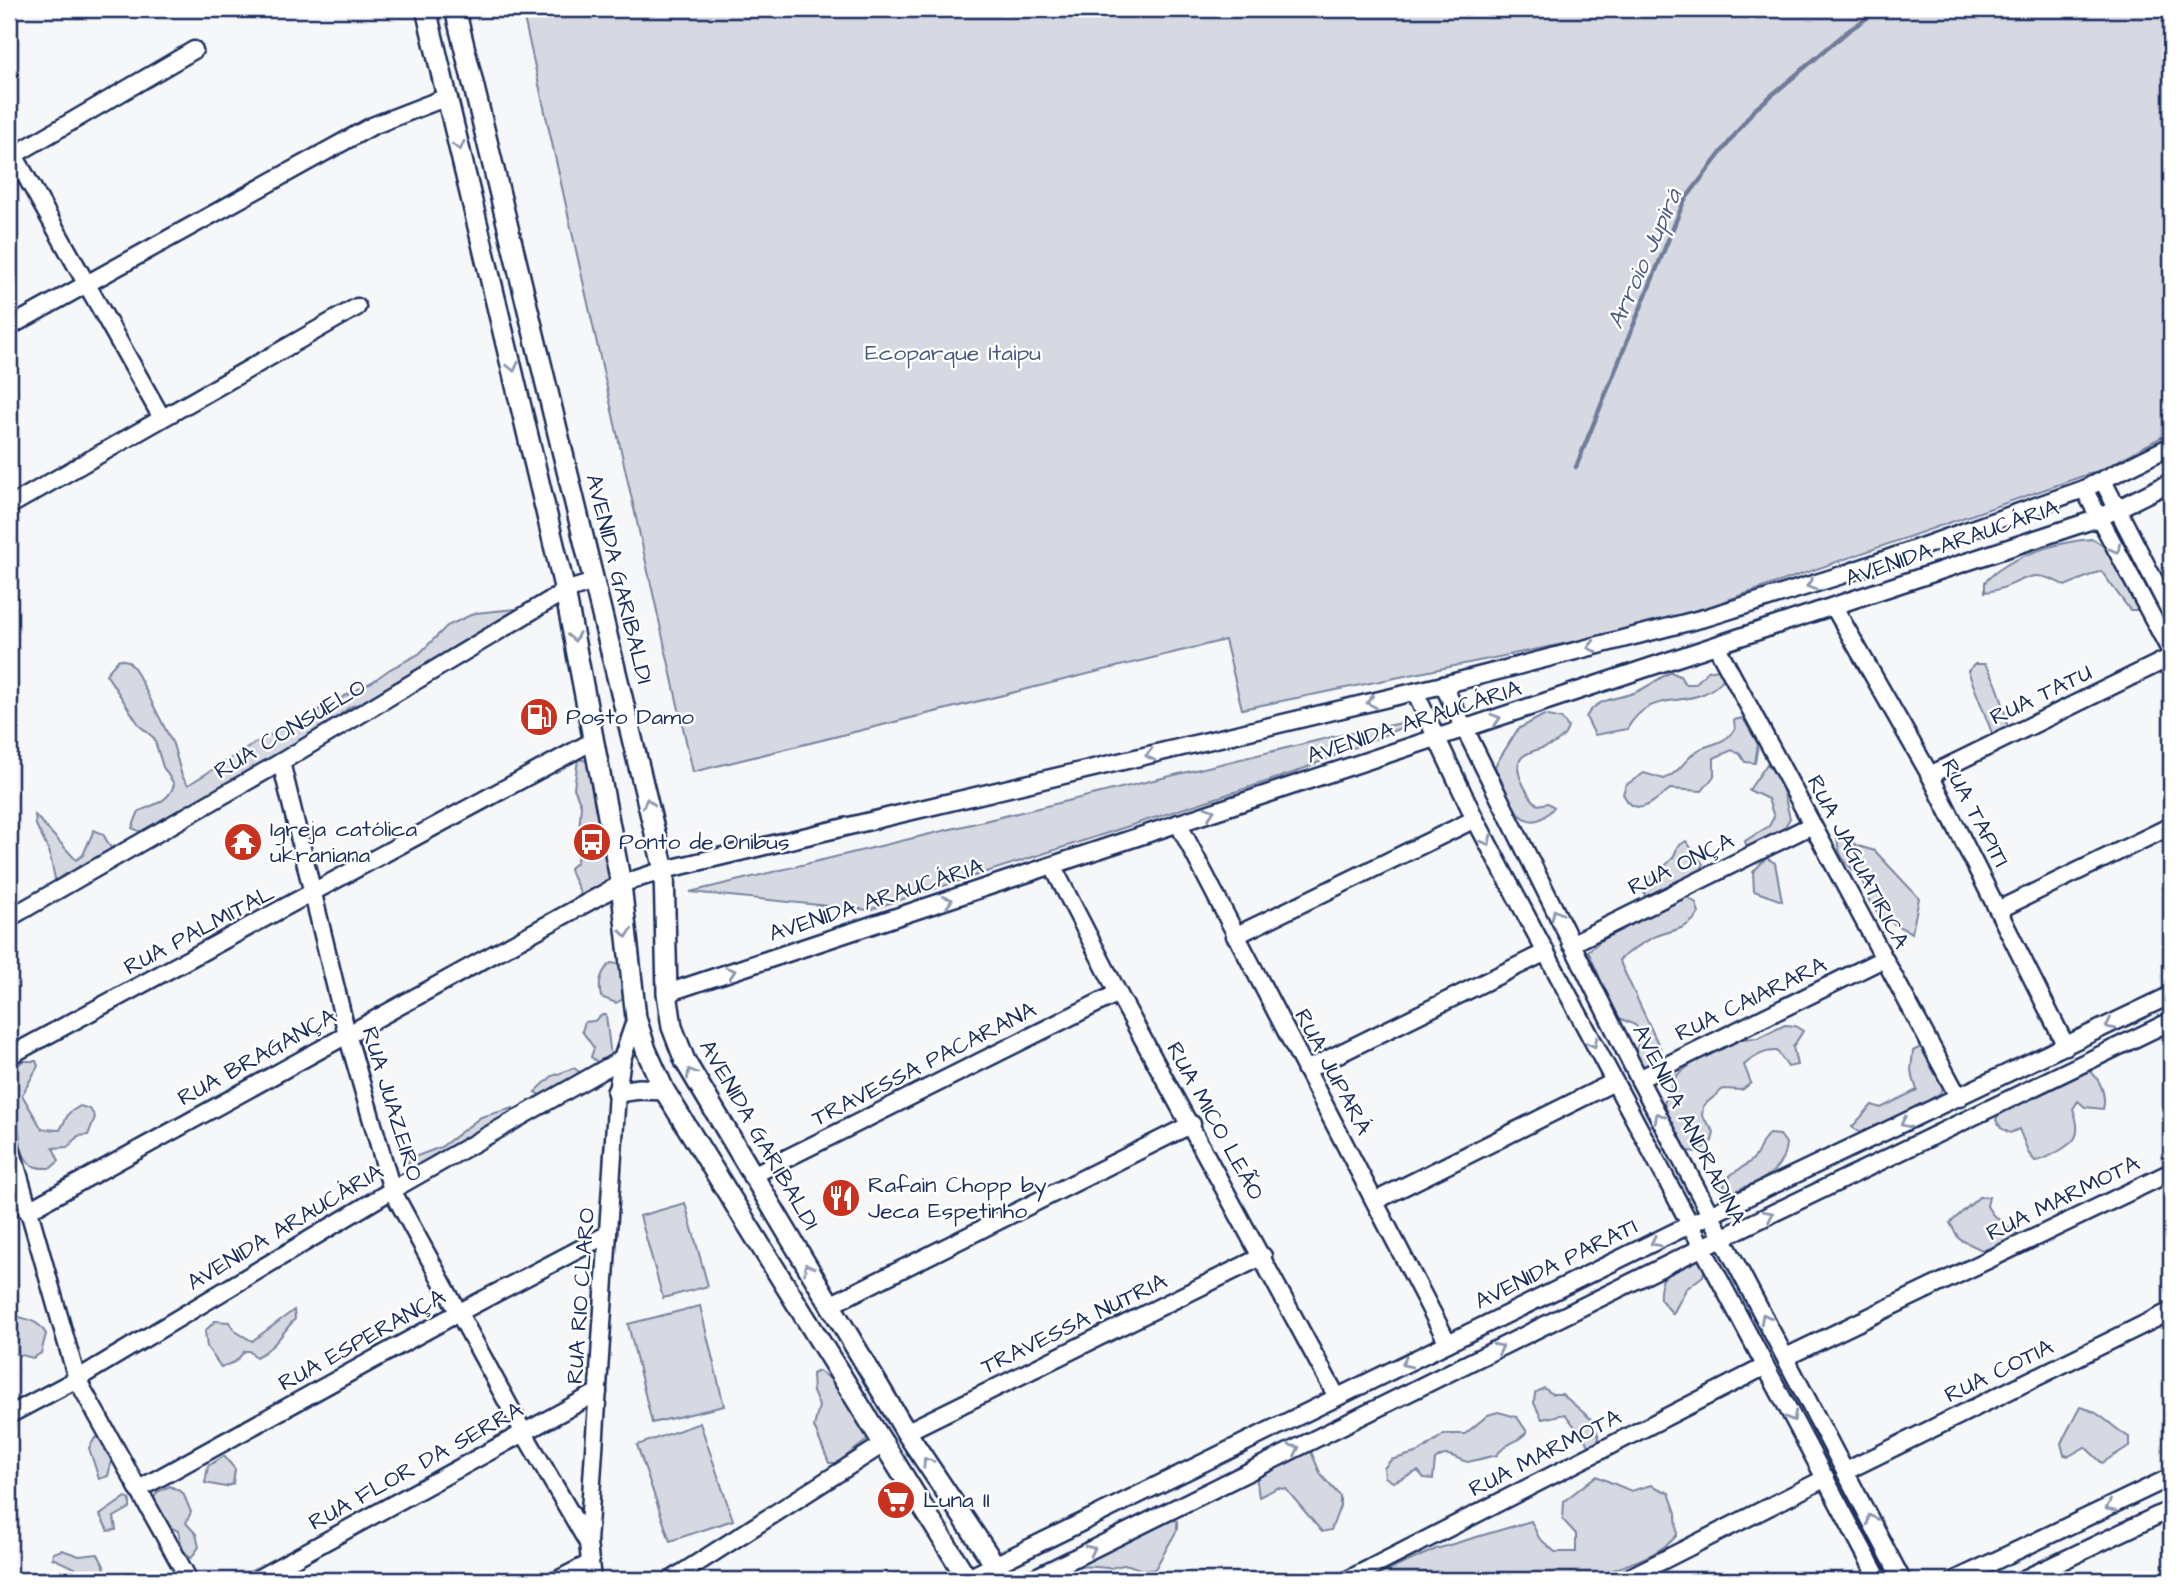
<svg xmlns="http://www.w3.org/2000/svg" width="2180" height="1589" font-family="'Architects Daughter',sans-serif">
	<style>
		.green { fill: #d6d9e2; stroke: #7884a0; stroke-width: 2 }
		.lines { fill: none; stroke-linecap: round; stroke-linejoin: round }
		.stream { stroke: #707c99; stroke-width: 4.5 }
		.minor-casing { stroke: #1b2f5e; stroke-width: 21 }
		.major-casing { stroke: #1b2f5e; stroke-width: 24 }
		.minor { stroke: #fff; stroke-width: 16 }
		.major { stroke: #fff; stroke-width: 19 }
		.oneway { stroke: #8d97ae }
		.labels { text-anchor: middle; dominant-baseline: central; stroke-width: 5; stroke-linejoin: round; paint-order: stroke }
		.park-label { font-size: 23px; fill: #4a5a7f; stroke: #fff }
		.street-label { font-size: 23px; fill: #1b2f5e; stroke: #fff }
		.poi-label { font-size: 23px; fill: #1b2f5e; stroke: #fff; text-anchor: start }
		.water-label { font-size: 24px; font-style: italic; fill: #4d5c81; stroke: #fff }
	</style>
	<rect width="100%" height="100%" fill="#f6f7f9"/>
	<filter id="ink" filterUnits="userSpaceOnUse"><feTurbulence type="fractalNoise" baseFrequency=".0143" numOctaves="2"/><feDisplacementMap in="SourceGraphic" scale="14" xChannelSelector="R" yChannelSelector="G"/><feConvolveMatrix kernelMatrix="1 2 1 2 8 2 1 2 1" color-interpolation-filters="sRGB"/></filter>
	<g filter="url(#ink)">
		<g class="green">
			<polygon points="522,9 2171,9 2171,432 2103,469 1656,625 1242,709 1225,640 693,772"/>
			<path d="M2091,539C2113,546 2133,588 2138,610H2130L2101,571L2065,586C2025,562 2024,588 1985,592V582C2009,556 2057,542 2091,539Z"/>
			<path d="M516,609L506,622L368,701L350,707L323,728L278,756L141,832L132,828L139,811C154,805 170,801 174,784L163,767L154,738L140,726L106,674L119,659L128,661L135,669L173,744L182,776L188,785L257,742L372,682L390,669L419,654L447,626L475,613Z"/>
			<path d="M1975,664H1985C1998,681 2005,710 2008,731L2001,735L1992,733L1968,671Z"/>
			<path d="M1718,669L1725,677C1694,716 1654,682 1627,729L1595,735L1586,717C1597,697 1617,700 1636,692C1648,687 1659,678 1671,672L1680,676L1685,684H1695L1708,671Z"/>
			<path d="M1544,715L1562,719L1568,727C1560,759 1503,739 1522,782C1526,791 1530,798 1538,805L1548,803L1554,807C1524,846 1503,792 1495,766L1518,729Z"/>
			<path d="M1743,718L1758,744L1755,763L1745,762L1740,754L1732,750L1714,758V776L1702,791L1670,789C1654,802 1636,820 1623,794L1626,785L1644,773L1664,779C1678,773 1682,764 1693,754C1705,742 1720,749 1735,729L1734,720Z"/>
			<polygon points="1422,719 1293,773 869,910 690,892 1332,737"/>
			<path d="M578,759L588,761L613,884L581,902C582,887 572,882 570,868L577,862L581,805L574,788Z"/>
			<polygon points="1767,764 1780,779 1790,818 1780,835 1748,851 1745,841 1769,826 1774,817 1768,799 1749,790"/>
			<polygon points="35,815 76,860 83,855 94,830 103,834 112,850 65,880 55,879 49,851 36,825"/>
			<path d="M1837,832L1858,846L1875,851L1919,898L1912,933C1895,925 1877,917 1869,900C1865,893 1865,885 1861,879C1845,860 1837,859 1837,832Z"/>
			<path d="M1686,841L1703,864L1701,873L1646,901C1636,872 1673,872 1677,847Z"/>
			<polygon points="1766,858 1775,863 1782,901 1754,891 1753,872"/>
			<path d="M1687,897L1696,903L1699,913C1688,931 1669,930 1652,938C1641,944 1629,952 1619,960L1660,1048L1659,1058L1652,1064L1639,1067L1632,1061L1642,1034L1635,1025L1617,1017L1588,951L1604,938Z"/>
			<path d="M611,963L624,965L625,998L616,1003L601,997C598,984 600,972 611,963Z"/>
			<polygon points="602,1015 606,1015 611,1058 601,1065 591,1057 594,1048 582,1031 585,1022 594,1021"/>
			<path d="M1785,1025L1795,1026L1803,1031L1793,1047L1797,1065L1788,1067L1777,1051C1764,1050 1754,1056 1744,1065L1751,1083L1742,1090L1723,1089L1703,1106L1702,1116L1714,1132L1712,1141L1698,1152L1688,1151L1673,1127L1664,1103L1676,1076L1708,1051L1736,1039L1758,1038Z"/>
			<polygon points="1921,1047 1929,1052 1945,1086 1939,1094 1867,1137 1852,1127 1872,1105 1881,1108 1917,1090 1911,1071 1913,1051"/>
			<path d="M23,1061H36L38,1066L22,1095L42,1129L60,1130L69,1113L80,1106L90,1109L95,1117L88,1135L78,1136L68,1147L53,1148L59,1161L51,1168C44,1168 36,1169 30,1164C19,1153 20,1135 18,1122C13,1102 0,1075 23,1061Z"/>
			<polygon points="574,1068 585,1076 543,1097 535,1092 552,1076"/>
			<path d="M2085,1068C2099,1075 2107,1094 2103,1109L2085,1107L2078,1101L2073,1109C2076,1117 2080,1129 2075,1138C2070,1146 2044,1161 2035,1161L2029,1154L2019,1129L2010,1133L2001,1128L1996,1120L2000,1110Z"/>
			<path d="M513,1108V1116C481,1134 449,1151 417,1168L408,1164L409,1159L441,1147L481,1117Z"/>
			<path d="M1769,1134L1780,1135L1786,1143C1784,1177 1750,1186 1721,1195C1728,1167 1738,1175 1754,1158C1761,1150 1760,1141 1769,1134Z"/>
			<polygon points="1979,1197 1989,1197 1987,1206 1993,1215 2017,1234 2015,1242 1982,1250 1959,1239 1950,1223"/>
			<polygon points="685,1203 708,1286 663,1298 640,1216"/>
			<path d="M1690,1256L1701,1258L1705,1267L1703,1276L1686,1289L1673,1314L1660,1299C1658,1275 1671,1268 1690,1256Z"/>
			<polygon points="700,1306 724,1406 652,1423 628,1324"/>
			<path d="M9,1309C20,1323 34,1314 46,1334L41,1353L33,1358L9,1352Z"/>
			<path d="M294,1310L295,1319C281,1334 275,1348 256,1357L249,1351H245L235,1362L221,1367L207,1347L205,1331L215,1321L229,1322L235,1331L252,1341Z"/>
			<polygon points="819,1371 830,1379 870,1438 837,1463 829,1463 814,1427 819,1406 813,1392 812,1374"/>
			<polygon points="1544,1388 1552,1394 1562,1394 1591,1419 1599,1437 1598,1446 1589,1445 1565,1414 1542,1419 1534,1403 1535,1393"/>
			<path d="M2080,1407C2101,1411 2111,1427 2129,1437V1446L2102,1463L2085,1447L2069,1456L2064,1455L2061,1443Z"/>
			<path d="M1498,1412L1517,1417L1527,1432C1517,1443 1505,1443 1497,1455L1468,1462C1454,1459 1448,1449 1435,1460L1433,1479L1424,1478L1418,1471L1393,1482L1385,1477L1384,1468L1391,1460L1419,1452L1444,1434H1465L1488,1415Z"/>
			<polygon points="700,1423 733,1520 670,1541 637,1445"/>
			<polygon points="100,1437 113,1456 108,1476 99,1479 89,1448 95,1438"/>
			<polygon points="1309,1447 1321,1475 1340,1496 1340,1506 1331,1530 1322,1532 1286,1489 1277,1488 1259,1497 1256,1476"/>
			<polygon points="224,1456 235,1469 233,1484 225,1487 205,1483 208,1466"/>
			<path d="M1596,1476L1631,1491L1651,1485L1669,1493L1676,1513L1677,1535C1656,1560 1619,1565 1590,1580H1367L1436,1549L1531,1521L1539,1538L1555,1552H1576V1534L1563,1520L1564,1501Z"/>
			<polygon points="170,1486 183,1493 191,1512 186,1523 196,1534 199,1547 191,1558 183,1550 178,1531 170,1527 153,1500 157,1492"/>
			<polygon points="126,1497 130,1500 130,1508 114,1517 116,1530 108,1531 100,1515"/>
			<path d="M1167,1519L1177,1521V1530L1155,1569C1143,1572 1140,1569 1129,1565C1122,1563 1114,1569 1107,1568C1087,1567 1075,1561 1061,1580H1039Z"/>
			<polygon points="62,1550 79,1556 98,1554 106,1570 94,1577 52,1558 53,1553"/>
		</g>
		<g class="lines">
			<polyline class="stream" points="1576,467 1684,201 1753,111 1848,31 1880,9"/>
			<defs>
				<g id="minor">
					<polyline points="14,155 162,418"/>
					<polyline points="9,158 194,50"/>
					<polyline points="9,327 372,126 447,97"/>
					<polyline points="2103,481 2171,613"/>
					<polyline points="2084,489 2171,652"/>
					<polyline points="9,506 357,307"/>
					<polyline points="1834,607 1930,775 2066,1046"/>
					<polyline points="1717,647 1959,1098"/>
					<polyline points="1443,685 1639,1079 1902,1580"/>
					<polyline points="1415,692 1475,819 1879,1580"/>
					<polyline points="281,762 347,1034 392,1190 524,1433 588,1543"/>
					<polyline points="1930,775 2171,657"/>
					<polyline points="1178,823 1448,1343"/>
					<polyline points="1053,867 1118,993 1337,1397"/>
					<polyline points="2000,909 2171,826"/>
					<polyline points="9,918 281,762 565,591 594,582"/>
					<polyline points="1235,936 1475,819"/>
					<polyline points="1571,944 1812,825"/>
					<polyline points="667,993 2099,518 2171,482"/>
					<polyline points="9,1056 593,741"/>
					<polyline points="1306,1070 1546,952"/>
					<polyline points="1639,1079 1883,959"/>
					<polyline points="9,1141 77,1379 189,1580"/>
					<polyline points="751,1176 1118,993"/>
					<polyline points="1375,1201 1614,1082"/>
					<polyline points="27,1211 621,884 664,870 1443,685 1708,617 1842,575 2084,489 2171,446"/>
					<polyline points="830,1305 1192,1124"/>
					<polyline points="1786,1357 2171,1172"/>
					<polyline points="9,1415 77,1379 392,1190 622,1059"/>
					<polyline points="906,1432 1263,1256"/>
					<polyline points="1846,1471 2171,1311"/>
					<polyline points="139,1489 458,1313 608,1234"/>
					<polyline points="255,1580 598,1392"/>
					<polyline points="557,1580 590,1563"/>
					<polyline points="592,1580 588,1543 617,1092 622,1059 636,1018"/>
					<polyline points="671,1580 885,1443"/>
					<polyline points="964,1580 1691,1224 2171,995"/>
					<polyline points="1030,1580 1703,1247 2171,1021"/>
					<polyline points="1347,1580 1764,1367"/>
					<polyline points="1624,1580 1826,1478"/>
					<polyline points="1955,1580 2171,1477"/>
					<polyline points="2022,1580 2171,1509"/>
				</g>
				<g id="major">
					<polyline points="426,9 565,591 621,884 636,1018 646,1050 664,1090 968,1580"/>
					<polyline points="455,9 664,870 667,993 672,1027 685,1061 906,1432 1005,1580"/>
					<polyline points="617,1092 640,1089 664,1090"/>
				</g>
			</defs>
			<use href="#minor" class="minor-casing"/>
			<use href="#major" class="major-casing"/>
			<use href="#minor" class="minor"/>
			<use href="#major" class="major"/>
		</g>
		<defs><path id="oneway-chevron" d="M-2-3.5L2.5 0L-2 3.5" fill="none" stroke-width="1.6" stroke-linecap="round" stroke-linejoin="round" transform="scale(1.75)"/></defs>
		<g class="oneway">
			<use href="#oneway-chevron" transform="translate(459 146) rotate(76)"/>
			<use href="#oneway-chevron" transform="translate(513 367) rotate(77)"/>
			<use href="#oneway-chevron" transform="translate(2116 549) rotate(62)"/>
			<use href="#oneway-chevron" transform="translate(1811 585) rotate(162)"/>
			<use href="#oneway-chevron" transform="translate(574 637) rotate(79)"/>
			<use href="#oneway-chevron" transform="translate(1592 647) rotate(166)"/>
			<use href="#oneway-chevron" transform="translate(1371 702) rotate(167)"/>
			<use href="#oneway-chevron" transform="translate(1496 719) rotate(-18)"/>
			<use href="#oneway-chevron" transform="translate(1150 755) rotate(167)"/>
			<use href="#oneway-chevron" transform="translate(648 803) rotate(-104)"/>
			<use href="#oneway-chevron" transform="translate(1210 812) rotate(-18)"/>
			<use href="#oneway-chevron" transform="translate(1487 841) rotate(62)"/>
			<use href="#oneway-chevron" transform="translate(948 901) rotate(-18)"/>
			<use href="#oneway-chevron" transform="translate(1556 914) rotate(-117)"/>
			<use href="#oneway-chevron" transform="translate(626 933) rotate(84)"/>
			<use href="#oneway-chevron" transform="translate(731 972) rotate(-18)"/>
			<use href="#oneway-chevron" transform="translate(2110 1025) rotate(154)"/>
			<use href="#oneway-chevron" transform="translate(1593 1043) rotate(62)"/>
			<use href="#oneway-chevron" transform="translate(691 1073) rotate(-120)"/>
			<use href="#oneway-chevron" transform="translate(1659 1117) rotate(-118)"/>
			<use href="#oneway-chevron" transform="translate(1905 1123) rotate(155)"/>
			<use href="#oneway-chevron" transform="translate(1769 1215) rotate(-26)"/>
			<use href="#oneway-chevron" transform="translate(1655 1242) rotate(154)"/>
			<use href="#oneway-chevron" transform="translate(808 1268) rotate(-121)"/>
			<use href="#oneway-chevron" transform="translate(1765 1318) rotate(-118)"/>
			<use href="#oneway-chevron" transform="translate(1499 1348) rotate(-26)"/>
			<use href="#oneway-chevron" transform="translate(1406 1363) rotate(154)"/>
			<use href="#oneway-chevron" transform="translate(1792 1417) rotate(61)"/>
			<use href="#oneway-chevron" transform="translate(1295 1449) rotate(-26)"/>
			<use href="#oneway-chevron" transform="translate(927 1462) rotate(-124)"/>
			<use href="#oneway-chevron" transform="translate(2110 1507) rotate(155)"/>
			<use href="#oneway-chevron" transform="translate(1871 1519) rotate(-117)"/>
			<use href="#oneway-chevron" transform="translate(1091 1550) rotate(-26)"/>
		</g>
	</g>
	<defs>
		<symbol id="fuel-disc" viewBox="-11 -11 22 22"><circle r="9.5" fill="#c8321e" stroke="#fff"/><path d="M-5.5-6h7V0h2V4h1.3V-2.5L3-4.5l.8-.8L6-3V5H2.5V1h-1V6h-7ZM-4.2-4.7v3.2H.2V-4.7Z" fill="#fff"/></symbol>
		<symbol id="temple-disc" viewBox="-11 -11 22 22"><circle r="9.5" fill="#c8321e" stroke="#fff"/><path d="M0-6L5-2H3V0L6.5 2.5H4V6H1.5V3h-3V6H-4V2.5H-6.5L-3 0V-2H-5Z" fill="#fff"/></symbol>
		<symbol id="bus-disc" viewBox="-11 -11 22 22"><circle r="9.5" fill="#c8321e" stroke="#fff"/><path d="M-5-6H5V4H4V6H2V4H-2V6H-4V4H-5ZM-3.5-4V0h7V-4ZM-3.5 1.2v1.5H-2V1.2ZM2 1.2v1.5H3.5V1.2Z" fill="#fff"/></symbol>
		<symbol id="restaurant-disc" viewBox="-11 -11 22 22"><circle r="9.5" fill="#c8321e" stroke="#fff"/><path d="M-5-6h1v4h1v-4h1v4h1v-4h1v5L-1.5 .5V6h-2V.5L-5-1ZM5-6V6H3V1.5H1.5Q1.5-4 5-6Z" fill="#fff"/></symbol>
		<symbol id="supermarket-disc" viewBox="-11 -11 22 22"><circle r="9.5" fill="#c8321e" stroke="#fff"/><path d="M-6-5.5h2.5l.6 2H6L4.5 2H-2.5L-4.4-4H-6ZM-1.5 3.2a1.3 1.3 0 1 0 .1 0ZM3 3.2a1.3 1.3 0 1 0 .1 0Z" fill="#fff"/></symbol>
	</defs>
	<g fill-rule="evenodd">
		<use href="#fuel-disc" x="517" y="695" width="44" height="44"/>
		<use href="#temple-disc" x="221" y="820" width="44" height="44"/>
		<use href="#bus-disc" x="570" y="820" width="44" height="44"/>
		<use href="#restaurant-disc" x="819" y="1176" width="44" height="44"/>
		<use href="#supermarket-disc" x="874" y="1478" width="44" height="44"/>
	</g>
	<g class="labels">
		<g class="park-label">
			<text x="953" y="353">Ecoparque Itaipu</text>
		</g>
		<g class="street-label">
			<text transform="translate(1952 543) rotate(-19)">AVENIDA ARAUCÁRIA</text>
			<text transform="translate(619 579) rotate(76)">AVENIDA GARIBALDI</text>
			<text transform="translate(2041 695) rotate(-26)">RUA TATU</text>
			<text transform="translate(1414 722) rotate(-18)">AVENIDA ARAUCÁRIA</text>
			<text transform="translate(290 729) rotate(-31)">RUA CONSUELO</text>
			<text transform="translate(1975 813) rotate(62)">RUA TAPITI</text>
			<text transform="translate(1858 862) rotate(62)">RUA JAGUATIRICA</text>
			<text transform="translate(1681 864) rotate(-26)">RUA ONÇA</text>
			<text transform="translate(876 900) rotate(-18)">AVENIDA ARAUCÁRIA</text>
			<text transform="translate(199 930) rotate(-28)">RUA PALMITAL</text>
			<text transform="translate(1751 999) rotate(-26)">RUA CAIARARA</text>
			<text transform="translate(257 1057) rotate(-29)">RUA BRAGANÇA</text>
			<text transform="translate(924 1064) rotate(-27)">TRAVESSA PACARANA</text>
			<text transform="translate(1333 1072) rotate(62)">RUA JUPARÁ</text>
			<text transform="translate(392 1104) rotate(73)">RUA JUAZEIRO</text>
			<text transform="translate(1215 1121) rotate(61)">RUA MICO LEÃO</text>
			<text transform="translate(1689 1125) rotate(63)">AVENIDA ANDRADINA</text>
			<text transform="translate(759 1135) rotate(60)">AVENIDA GARIBALDI</text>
			<text transform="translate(2063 1198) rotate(-26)">RUA MARMOTA</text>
			<text transform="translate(285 1227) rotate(-31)">AVENIDA ARAUCÁRIA</text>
			<text transform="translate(1556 1264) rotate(-26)">AVENIDA PARATI</text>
			<text transform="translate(581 1296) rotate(-86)">RUA RIO CLARO</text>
			<text transform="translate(1074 1324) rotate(-26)">TRAVESSA NUTRIA</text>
			<text transform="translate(362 1340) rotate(-29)">RUA ESPERANÇA</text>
			<text transform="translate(1999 1371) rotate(-26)">RUA COTIA</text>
			<text transform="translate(1545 1453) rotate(-27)">RUA MARMOTA</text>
			<text transform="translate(416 1466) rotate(-29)">RUA FLOR DA SERRA</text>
		</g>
		<g class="poi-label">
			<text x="566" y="717">Posto Damo</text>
			<text x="270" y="829">Igreja católica<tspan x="270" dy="26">ukraniana</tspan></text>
			<text x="619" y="842">Ponto de Onibus</text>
			<text x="868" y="1185">Rafain Chopp by<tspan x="868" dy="26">Jeca Espetinho</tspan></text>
			<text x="923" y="1500">Luna II</text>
		</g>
		<g class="water-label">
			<text transform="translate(1645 259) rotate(-66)">Arroio Jupirá</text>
		</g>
	</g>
	<rect width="2180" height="1589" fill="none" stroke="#fff" stroke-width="35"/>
	<rect x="18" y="18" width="2145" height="1554" fill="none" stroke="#1b2f5e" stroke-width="2.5" filter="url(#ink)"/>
</svg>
